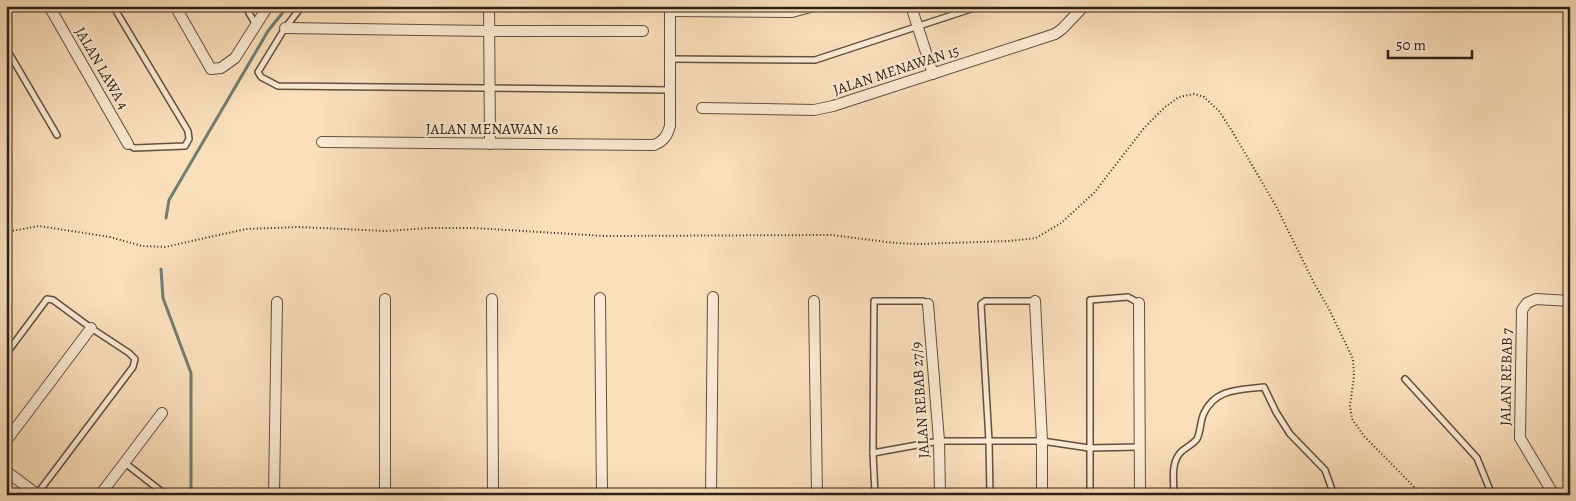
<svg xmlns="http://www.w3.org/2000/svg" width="1576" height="501" font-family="Alegreya,serif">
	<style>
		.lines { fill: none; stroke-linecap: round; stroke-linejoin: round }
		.stream { stroke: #707e72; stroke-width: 3 }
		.service-casing { stroke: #605040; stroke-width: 8 }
		.minor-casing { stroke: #605040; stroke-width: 12 }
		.path { stroke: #2c2017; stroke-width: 2; stroke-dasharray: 1 2.5; stroke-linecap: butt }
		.service { stroke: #fcead3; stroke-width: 5 }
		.minor { stroke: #fcead3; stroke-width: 10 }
		.labels { text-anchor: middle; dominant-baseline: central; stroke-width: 4; stroke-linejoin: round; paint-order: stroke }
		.street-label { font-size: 15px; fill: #2c2017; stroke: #fcead3 }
	</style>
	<rect width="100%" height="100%" fill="#fadfbb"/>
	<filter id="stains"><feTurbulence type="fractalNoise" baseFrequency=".004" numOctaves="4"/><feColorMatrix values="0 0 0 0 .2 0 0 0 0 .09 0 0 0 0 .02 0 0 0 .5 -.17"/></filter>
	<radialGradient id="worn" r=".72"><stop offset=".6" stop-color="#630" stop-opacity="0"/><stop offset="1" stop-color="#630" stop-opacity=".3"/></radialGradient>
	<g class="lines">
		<g class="stream">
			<polyline points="166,218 169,200 268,31 288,6"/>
			<polyline points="161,269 163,298 191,373 191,495"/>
		</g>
		<defs>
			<g id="service">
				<polyline points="113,6 188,131 189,139 185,146 134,148 128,144"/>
				<polyline points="245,6 256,25"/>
				<polyline points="302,6 285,28 258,72 261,77 278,86 670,90"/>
				<polyline points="6,48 57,135"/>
				<polyline points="670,59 815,60 980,6"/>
				<polyline points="6,354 47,299 53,300 91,328 129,353 135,359 133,367 37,494"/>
				<polyline points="1405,379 1477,458 1492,495"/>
				<polyline points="873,453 939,441 1042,441 1089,448 1140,447"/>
				<polyline points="125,463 166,495"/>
				<polyline points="875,495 873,453 874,301 923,301 928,304"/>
				<polyline points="990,495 989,441 981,304 985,301 1035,301"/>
				<polyline points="1090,495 1090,300 1128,297 1139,303"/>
				<path d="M1174,495C1174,480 1170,462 1182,451C1187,447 1193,444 1197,439C1201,431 1200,421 1204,413C1216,388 1240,390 1264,387L1276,412L1290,434L1325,470L1334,495"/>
			</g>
			<g id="minor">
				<polyline points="49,6 128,144"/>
				<polyline points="175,6 211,69 221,68 235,58 268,6"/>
				<polyline points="489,6 490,144"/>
				<polyline points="911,6 933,74"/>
				<polyline points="670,11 792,12 814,6"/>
				<polyline points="285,28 489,31 643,31"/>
				<polyline points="702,108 814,110 833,106 1055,34 1062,29 1084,6"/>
				<path d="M322,142L654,145C664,141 667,136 670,126V6"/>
				<polyline points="600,298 602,495"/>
				<polyline points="492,299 493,495"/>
				<polyline points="814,301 817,495"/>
				<polyline points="1035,301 1042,441 1042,495"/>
				<polyline points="1139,303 1140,495"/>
				<polyline points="928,304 939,441 940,495"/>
				<polyline points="6,441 91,328"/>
				<polyline points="6,471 38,495"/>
				<polyline points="100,495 162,413"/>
				<polyline points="274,495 277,302"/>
				<polyline points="385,495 385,299"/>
				<polyline points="711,495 713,297"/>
				<polyline points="1554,495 1520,438 1522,310 1527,303 1536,299 1570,301"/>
			</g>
		</defs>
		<use href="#service" class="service-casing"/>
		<use href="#minor" class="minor-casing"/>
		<polyline class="path" points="6,232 39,226 110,237 142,246 165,247 246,229 299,227 386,231 428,228 474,228 605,236 831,235 895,243 919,244 1009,241 1036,238 1061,223 1094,193 1144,128 1165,107 1179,97 1194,94 1204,97 1219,111 1232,131 1276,206 1314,283 1330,311 1353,359 1354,376 1350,406 1352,419 1364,436 1422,495"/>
		<use href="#service" class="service"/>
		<use href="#minor" class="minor"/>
	</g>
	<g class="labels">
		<g class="street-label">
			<text transform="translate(102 68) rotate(60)">JALAN LAWA 4</text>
			<text transform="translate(896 70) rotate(-18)">JALAN MENAWAN 15</text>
			<text x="492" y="129">JALAN MENAWAN 16</text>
			<text transform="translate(1506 377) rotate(-89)">JALAN REBAB 7</text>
			<text transform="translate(920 400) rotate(-94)">JALAN REBAB 27/9</text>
		</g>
	</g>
	<rect width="1576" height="501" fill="none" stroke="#fadfbb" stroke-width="25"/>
	<rect x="8" y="8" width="1561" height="486" fill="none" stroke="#2c2017" stroke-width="2.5"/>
	<rect x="12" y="12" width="1551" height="476" fill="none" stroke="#2c2017"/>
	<path d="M1388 50v8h84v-8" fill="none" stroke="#2c2017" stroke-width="2.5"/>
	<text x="1396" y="50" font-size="15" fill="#2c2017" stroke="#fcead3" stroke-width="4" paint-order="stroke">50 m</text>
	<rect width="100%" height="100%" filter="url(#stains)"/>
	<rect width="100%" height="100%" fill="url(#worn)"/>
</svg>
